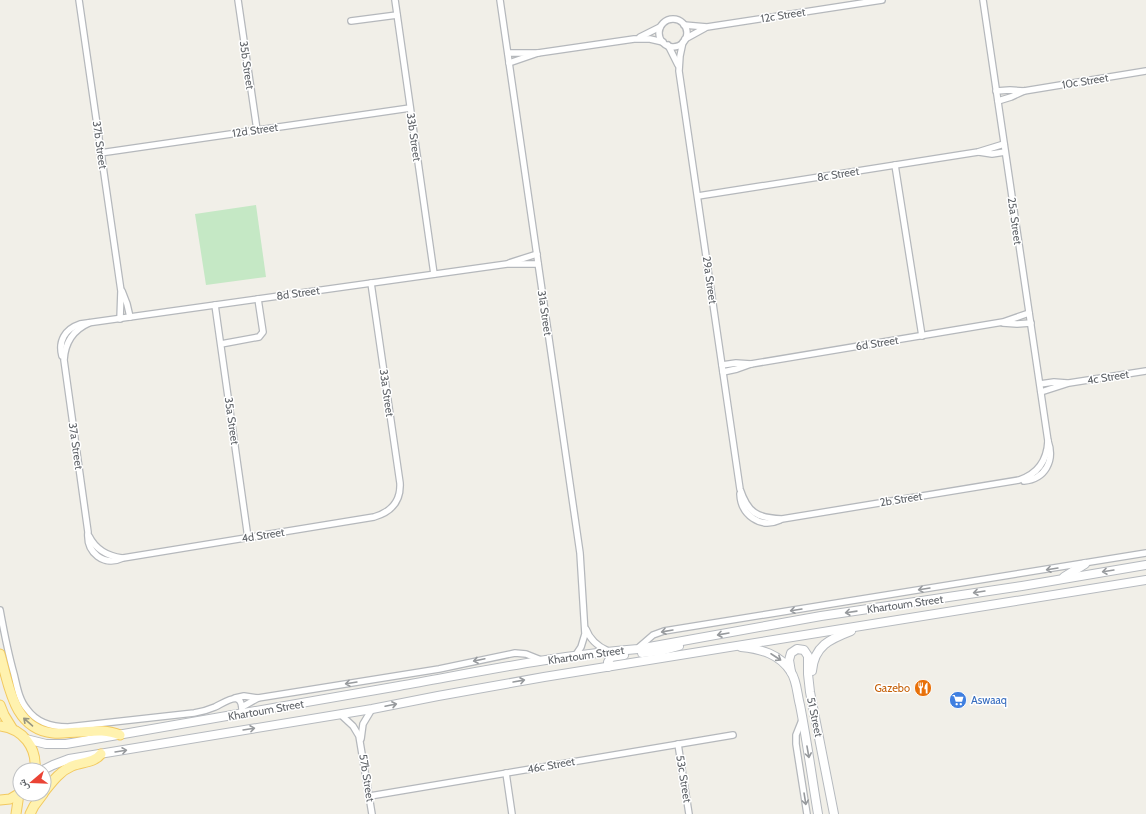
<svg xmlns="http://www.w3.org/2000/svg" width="1146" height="814" font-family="Cabin,'Noto Naskh Arabic',sans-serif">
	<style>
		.green { fill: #c5e8c5 }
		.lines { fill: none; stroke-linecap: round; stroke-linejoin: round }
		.street-casing { stroke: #b5b8bc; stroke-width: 8 }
		.secondary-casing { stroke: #b6babf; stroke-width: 10 }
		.primary-casing { stroke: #f2c960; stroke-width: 11 }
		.street { stroke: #fff; stroke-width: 5.5 }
		.secondary { stroke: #fff; stroke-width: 8 }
		.primary { stroke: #fff2af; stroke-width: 9 }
		.oneway { stroke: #979a9d }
		.oneway2 { stroke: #979581 }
		.labels { text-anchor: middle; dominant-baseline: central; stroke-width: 3; stroke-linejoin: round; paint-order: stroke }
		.street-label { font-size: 11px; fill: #5f6368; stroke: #fff }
		.food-label { font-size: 11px; fill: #c56008; stroke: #fff; text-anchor: end }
		.shop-label { font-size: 11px; fill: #366cbe; stroke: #fff; text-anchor: start }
	</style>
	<rect width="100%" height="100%" fill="#f1efe8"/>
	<polygon class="green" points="256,205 266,277 206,285 195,214"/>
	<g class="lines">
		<defs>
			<g id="street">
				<polyline points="79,0 121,291 120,319"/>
				<polyline points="238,0 257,130"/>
				<polyline points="395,0 434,274"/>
				<polyline points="500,0 580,553 585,634 581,647 575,656"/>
				<path d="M983,0L1048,441C1055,461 1045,479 1024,481"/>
				<circle cx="673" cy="33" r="14"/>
				<polyline points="351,21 397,15"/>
				<polyline points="684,25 707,27 882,0"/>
				<polyline points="640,37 660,27"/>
				<polyline points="685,39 705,28"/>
				<path d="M683,42L680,56L679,71L740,489C748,513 757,518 782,519L1019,480C1038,474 1047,461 1048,441"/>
				<polyline points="668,45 678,65"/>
				<polyline points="508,53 538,53"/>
				<polyline points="509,63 538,53 634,39 650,39 663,42"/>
				<polyline points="996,91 1010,90 1024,91 1146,71"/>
				<polyline points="998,101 1011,97 1024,91"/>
				<polyline points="979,152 992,154 1005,152"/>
				<polyline points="100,153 410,108"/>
				<polyline points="895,165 922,336"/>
				<polyline points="698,196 978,152 1004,144"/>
				<polyline points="509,263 537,254"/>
				<polyline points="122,291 127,304 130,317"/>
				<polyline points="215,305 248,538"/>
				<path d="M89,323C73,330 65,343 64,360L88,532C86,553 104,567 123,558L374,517C391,512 401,501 400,483L371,283"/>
				<polyline points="1003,323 1017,324 1031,323"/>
				<polyline points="221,344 259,337 263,332 258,299"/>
				<path d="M62,356C58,341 65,329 80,324L507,264H538"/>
				<polyline points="722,365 736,363 751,364"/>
				<polyline points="723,372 737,369 751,364 1003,322 1029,313"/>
				<polyline points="1040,384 1054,382 1067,383"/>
				<polyline points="1041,392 1069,383 1146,371"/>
				<path d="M740,494C741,515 760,529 780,520"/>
				<path d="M89,536C96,550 107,556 122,558"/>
				<path d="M0,610C4,632 8,653 14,674C17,686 19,700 27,709C37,723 52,727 68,727L194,713C201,712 208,710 215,707C229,700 243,689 242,714"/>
				<path d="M586,629C590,640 597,646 608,651"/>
				<polyline points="638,648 653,635 664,631 1146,553"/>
				<polyline points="235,698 244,696 258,698"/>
				<polyline points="242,707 258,698 439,669 515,653 526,654 541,660"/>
				<polyline points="340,714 353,726 359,736 372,814"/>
				<polyline points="802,720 796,735 796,744 807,814"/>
				<polyline points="361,739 363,724 372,709"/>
				<polyline points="678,744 689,814"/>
				<polyline points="506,773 512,814"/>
				<polyline points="370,796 733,735"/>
			</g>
			<g id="secondary">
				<polyline points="1064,577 1085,564"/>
				<path d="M741,647C761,649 780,654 791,672C797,681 797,694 800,705C807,741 812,778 818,814"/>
				<polyline points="642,653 661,651 679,646"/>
				<polyline points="608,667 608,662 611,657 624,655"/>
				<path d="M812,671C814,646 830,639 851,631"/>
				<polyline points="791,672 789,660 791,653 797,649 804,650 808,656 808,674 810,692 834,814"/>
				<path d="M26,739L46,744H66C177,725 288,706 399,686C478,672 558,655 638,649L821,616L1022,586L1146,565"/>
				<polyline points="43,770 53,765 69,759 372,709 438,696 544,677 1146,580"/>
			</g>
			<g id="primary">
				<path d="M0,654C9,685 13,729 53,733C62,734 71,732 80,732C93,731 107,729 120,735"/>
				<polyline points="0,705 4,715 12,728"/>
				<path d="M0,726C23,729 37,747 35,770"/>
				<path d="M44,792C52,782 60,771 72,766C82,762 94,763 101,754"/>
				<polyline points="0,800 10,799 20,793"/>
				<polyline points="16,814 19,794"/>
				<polyline points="30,814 34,806 43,794"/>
			</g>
		</defs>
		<use href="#street" class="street-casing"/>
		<use href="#secondary" class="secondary-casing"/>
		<use href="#primary" class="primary-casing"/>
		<use href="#street" class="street"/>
		<use href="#secondary" class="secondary"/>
		<use href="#primary" class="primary"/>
	</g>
	<defs><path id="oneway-shaft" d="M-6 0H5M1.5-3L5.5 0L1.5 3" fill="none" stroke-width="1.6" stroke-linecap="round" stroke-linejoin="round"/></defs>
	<g class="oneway">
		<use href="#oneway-shaft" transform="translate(1052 569) rotate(171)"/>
		<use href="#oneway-shaft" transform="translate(1108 571) rotate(171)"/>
		<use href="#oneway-shaft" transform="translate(924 589) rotate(171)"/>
		<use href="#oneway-shaft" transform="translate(979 592) rotate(171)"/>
		<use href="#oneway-shaft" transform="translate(796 610) rotate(171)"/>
		<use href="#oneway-shaft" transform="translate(851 612) rotate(172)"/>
		<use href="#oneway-shaft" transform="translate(667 631) rotate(170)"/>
		<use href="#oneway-shaft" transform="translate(723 634) rotate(170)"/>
		<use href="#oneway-shaft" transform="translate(776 657) rotate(33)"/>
		<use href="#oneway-shaft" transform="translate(479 660) rotate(168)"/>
		<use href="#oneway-shaft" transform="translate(519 681) rotate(-10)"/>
		<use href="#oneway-shaft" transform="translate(351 683) rotate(171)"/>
		<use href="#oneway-shaft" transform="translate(391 705) rotate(-12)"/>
		<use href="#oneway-shaft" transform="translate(249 729) rotate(-9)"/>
		<use href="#oneway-shaft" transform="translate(121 751) rotate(-9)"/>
		<use href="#oneway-shaft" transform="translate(808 752) rotate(80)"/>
		<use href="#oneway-shaft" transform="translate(805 799) rotate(81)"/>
	</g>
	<use class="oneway2" href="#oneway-shaft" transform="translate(28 722) rotate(-139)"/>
	<defs>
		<symbol id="restaurant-disc" viewBox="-11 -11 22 22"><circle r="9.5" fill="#e8710a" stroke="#fff"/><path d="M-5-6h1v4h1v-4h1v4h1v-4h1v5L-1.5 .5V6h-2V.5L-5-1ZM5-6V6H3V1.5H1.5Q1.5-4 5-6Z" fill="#fff"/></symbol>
		<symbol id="supermarket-disc" viewBox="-11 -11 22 22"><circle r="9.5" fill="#3f7fe0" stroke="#fff"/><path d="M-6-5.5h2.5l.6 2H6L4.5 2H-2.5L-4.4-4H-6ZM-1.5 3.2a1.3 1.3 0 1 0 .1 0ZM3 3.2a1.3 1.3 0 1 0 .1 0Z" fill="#fff"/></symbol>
	</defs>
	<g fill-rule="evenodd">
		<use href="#restaurant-disc" x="913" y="678" width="20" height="20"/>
		<use href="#supermarket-disc" x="948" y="690" width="20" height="20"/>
	</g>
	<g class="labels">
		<g class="street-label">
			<text transform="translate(783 15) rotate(-9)">12c Street</text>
			<text transform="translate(247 65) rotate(82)">35b Street</text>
			<text transform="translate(1085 81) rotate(-9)">10c Street</text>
			<text transform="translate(255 130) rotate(-8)">12d Street</text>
			<text transform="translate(414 137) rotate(82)">33b Street</text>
			<text transform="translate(100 145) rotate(82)">37b Street</text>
			<text transform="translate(838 174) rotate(-9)">8c Street</text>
			<text transform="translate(1015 221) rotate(82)">25a Street</text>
			<text transform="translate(710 280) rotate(82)">29a Street</text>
			<text transform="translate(298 293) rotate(-8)">8d Street</text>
			<text transform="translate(545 313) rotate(82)">31a Street</text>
			<text transform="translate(877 343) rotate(-9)">6d Street</text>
			<text transform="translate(1108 377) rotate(-9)">4c Street</text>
			<text transform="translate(387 393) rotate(82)">33a Street</text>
			<text transform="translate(232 421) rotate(82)">35a Street</text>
			<text transform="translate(76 446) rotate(82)">37a Street</text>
			<text transform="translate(901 499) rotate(-9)">2b Street</text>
			<text transform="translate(263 535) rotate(-9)">4d Street</text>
			<text transform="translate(905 604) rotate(-8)">Khartoum Street</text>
			<text transform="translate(586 655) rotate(-8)">Khartoum Street</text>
			<text transform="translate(266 710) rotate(-10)">Khartoum Street</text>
			<text transform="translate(815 717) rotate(78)">51 Street</text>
			<text transform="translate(551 765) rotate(-10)">46c Street</text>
			<text transform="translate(367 778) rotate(81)">57b Street</text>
			<text transform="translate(684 779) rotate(81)">53c Street</text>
		</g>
		<g class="food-label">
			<text x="910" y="688">Gazebo</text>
		</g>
		<g class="shop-label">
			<text x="971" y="700">Aswaaq</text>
		</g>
	</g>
	<g transform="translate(32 782) rotate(251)"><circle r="19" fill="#ffffff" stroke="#bfc1c3"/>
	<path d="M0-3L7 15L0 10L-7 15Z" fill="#ea4335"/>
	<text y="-6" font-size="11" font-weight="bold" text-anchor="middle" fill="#5f6368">ش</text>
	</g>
</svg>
